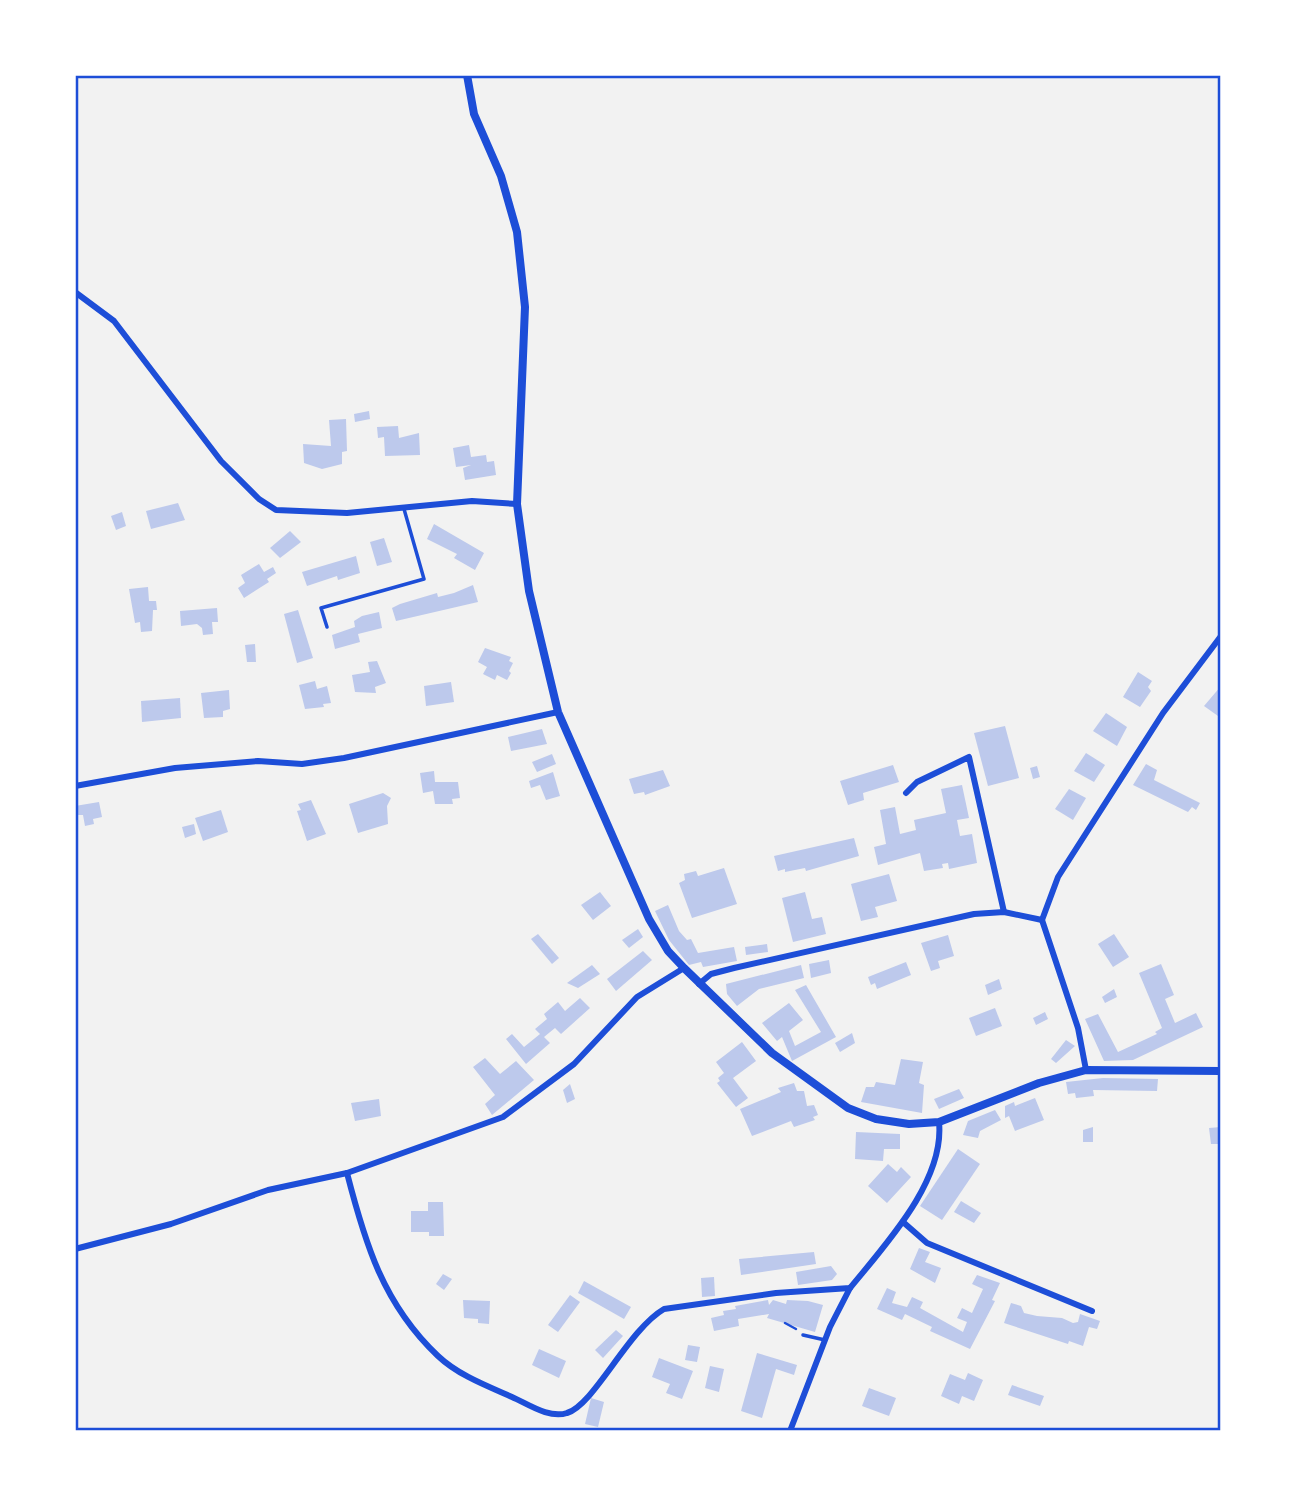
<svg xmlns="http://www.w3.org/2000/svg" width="1296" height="1506" font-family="Montserrat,sans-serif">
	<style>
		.building { fill: #bdc9ec }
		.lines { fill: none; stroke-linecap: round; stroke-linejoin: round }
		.path { stroke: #1d4ed8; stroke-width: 2.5 }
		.service { stroke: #1d4ed8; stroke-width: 3.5 }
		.minor { stroke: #1d4ed8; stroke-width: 6 }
		.tertiary { stroke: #1d4ed8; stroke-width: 8 }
		.neatline { fill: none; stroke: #1d4ed8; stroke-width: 2.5 }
	</style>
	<rect width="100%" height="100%" fill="#f2f2f2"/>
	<g class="building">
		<polygon points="369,411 370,419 355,422 354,414"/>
		<polygon points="346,419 347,451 342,452 342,464 322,469 304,463 303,444 331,446 329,420"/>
		<polygon points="398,426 399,438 419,433 420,455 385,456 384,437 378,438 377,427"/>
		<polygon points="469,445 471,457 486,455 487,462 494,461 496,475 465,480 463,468 471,465 456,467 453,448"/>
		<polygon points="178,503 185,520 151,529 146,511"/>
		<polygon points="122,512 126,526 116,530 111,516"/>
		<polygon points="434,524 484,553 475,570 454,558 457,554 427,539"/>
		<polygon points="290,531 301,542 280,558 270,548"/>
		<polygon points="384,538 392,562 377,566 370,542"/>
		<polygon points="356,556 360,573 338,580 337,576 307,586 302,572"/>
		<polygon points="259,564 264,572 273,567 276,573 267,579 269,582 244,598 238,588 245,583 241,575"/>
		<polygon points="473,585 478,602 396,621 392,608 400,604 437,593 438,597 454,593"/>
		<polygon points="148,587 149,601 156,601 157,610 153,610 152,631 141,632 140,622 135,623 129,589"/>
		<polygon points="217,608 218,622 212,622 213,634 203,635 202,628 197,624 181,626 180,611"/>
		<polygon points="298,610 313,658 297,663 284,614"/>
		<polygon points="379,612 382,628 358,634 360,642 335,649 332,635 355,627 354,621 362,616"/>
		<polygon points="255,644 256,662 247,662 245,645"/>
		<polygon points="485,648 511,657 509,661 513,663 509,671 511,673 507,680 497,675 495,680 483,674 487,667 478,662"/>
		<polygon points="377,661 386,683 375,687 376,693 355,692 352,675 370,672 368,662"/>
		<polygon points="1138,672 1152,681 1148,687 1151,691 1140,707 1123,697"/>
		<polygon points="315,681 317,689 327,686 331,703 323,704 324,707 305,709 299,685"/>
		<polygon points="451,682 454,702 426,706 424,686"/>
		<polygon points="1221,686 1221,712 1218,716 1204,706"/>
		<polygon points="229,690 230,709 223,711 223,717 204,718 201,693"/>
		<polygon points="180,698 181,718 142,722 141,701"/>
		<polygon points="1106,713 1127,727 1117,746 1093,731"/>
		<polygon points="1005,726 1019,778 988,786 974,733"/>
		<polygon points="542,729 547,744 511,751 508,737"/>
		<polygon points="1086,753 1105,765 1094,782 1074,771"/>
		<polygon points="552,754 556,764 537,772 532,762"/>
		<polygon points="1146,764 1157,770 1154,780 1200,803 1196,810 1192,807 1188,812 1133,785"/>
		<polygon points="893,765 899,782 863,793 864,800 848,805 840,781"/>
		<polygon points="1037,766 1040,777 1033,779 1030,768"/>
		<polygon points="663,770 670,786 645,795 644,792 634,794 629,779"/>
		<polygon points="434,771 435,782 458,782 460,798 452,799 453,804 435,804 433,791 423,793 420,773"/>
		<polygon points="553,772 560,796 546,800 540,785 531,788 529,781"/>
		<polygon points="962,785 969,818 957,820 960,836 972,834 977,863 949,869 948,863 942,864 943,868 924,871 920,853 878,865 874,847 886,844 880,810 895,807 900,834 916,830 914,820 946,813 941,789"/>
		<polygon points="1069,789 1086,798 1073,820 1055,809"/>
		<polygon points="383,793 391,798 387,806 388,824 358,833 349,804"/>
		<polygon points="311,800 326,834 307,841 297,811 301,810 298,804"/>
		<polygon points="99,802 102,817 93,819 94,824 85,826 83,815 76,815 75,806"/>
		<polygon points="221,810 228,832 203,841 195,818"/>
		<polygon points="194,824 196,834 185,838 182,827"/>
		<polygon points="854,838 859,856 806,871 805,868 785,872 785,869 778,871 774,856"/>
		<polygon points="724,868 737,904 692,918 679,883 685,880 684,874 696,871 698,876"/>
		<polygon points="889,874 897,901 875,907 878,917 861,921 851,884"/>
		<polygon points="600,892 611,906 593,920 581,905"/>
		<polygon points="805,892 812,919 822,917 826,934 793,942 782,898"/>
		<polygon points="668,905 679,931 687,940 691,939 698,953 734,947 737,961 703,967 701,962 689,965 669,940 655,911"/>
		<polygon points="638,929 643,937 629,948 622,940"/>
		<polygon points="538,934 559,958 552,964 531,939"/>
		<polygon points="1114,934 1129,957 1113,967 1098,944"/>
		<polygon points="948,935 954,956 938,961 940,968 931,971 921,943"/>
		<polygon points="767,944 768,952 746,955 745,947"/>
		<polygon points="643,951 652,960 616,991 607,979"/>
		<polygon points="829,960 831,973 811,978 809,964"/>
		<polygon points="906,962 911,975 877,989 875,983 871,985 868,977"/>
		<polygon points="1161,964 1174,995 1165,999 1175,1023 1196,1013 1203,1027 1133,1060 1104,1061 1085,1019 1098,1014 1118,1052 1157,1034 1155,1032 1162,1028 1139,973"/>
		<polygon points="592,965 600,974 578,988 567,983"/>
		<polygon points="801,965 804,978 759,989 737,1006 727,994 726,984"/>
		<polygon points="999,979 1002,989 988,995 985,985"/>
		<polygon points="806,985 836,1037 792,1061 782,1037 777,1041 762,1023 789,1003 803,1020 789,1031 795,1046 821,1032 795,990"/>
		<polygon points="1114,989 1117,997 1105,1003 1102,997"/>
		<polygon points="580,998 590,1008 561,1034 555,1028 544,1037 550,1043 526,1064 506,1039 512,1034 524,1047 540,1034 535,1029 547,1019 544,1014 558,1002 565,1011"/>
		<polygon points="995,1008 1002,1026 976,1036 969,1018"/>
		<polygon points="1045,1012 1048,1019 1036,1025 1033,1018"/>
		<polygon points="852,1033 855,1043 840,1052 835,1043"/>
		<polygon points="1066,1040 1075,1046 1056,1063 1051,1059"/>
		<polygon points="742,1042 756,1061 733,1078 748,1098 736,1107 717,1083 720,1081 718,1078 724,1073 716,1062"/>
		<polygon points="485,1058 500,1074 516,1061 534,1080 492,1115 485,1104 495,1095 473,1067"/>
		<polygon points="901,1059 923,1062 919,1083 924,1085 922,1113 861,1102 866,1087 874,1087 876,1082 895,1085"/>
		<polygon points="1103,1078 1158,1079 1157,1091 1093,1090 1094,1096 1076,1098 1075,1093 1068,1094 1066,1082"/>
		<polygon points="794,1083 797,1091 804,1091 807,1106 814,1105 818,1115 813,1117 815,1120 794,1127 791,1121 752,1136 740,1109 781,1092 778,1088"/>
		<polygon points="570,1084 575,1099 567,1103 563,1090"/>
		<polygon points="959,1089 964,1098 939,1109 934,1099"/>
		<polygon points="1035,1098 1044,1120 1015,1131 1009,1116 1005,1118 1005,1106 1014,1102 1015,1106"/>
		<polygon points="379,1099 381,1116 355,1121 351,1103"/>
		<polygon points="995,1110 1001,1120 980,1131 978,1138 963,1135 968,1121"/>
		<polygon points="1093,1127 1093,1142 1083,1142 1083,1130"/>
		<polygon points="1221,1127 1221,1144 1211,1144 1209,1128"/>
		<polygon points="856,1132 900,1134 900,1149 884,1149 883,1161 855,1159"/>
		<polygon points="958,1149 980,1164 942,1220 920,1206"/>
		<polygon points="888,1164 897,1172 901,1167 911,1177 887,1203 868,1186"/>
		<polygon points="961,1201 981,1213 974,1223 954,1212"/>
		<polygon points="428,1202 443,1202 444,1236 429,1236 429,1232 411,1232 411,1211 428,1211"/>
		<polygon points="919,1248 930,1252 925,1262 941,1268 935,1283 910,1269"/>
		<polygon points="814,1252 816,1264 741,1275 739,1259"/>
		<polygon points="831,1266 837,1274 832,1280 798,1285 796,1272"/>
		<polygon points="443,1274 452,1279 444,1290 436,1284"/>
		<polygon points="977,1275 1000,1283 992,1300 995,1301 970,1349 930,1331 932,1327 905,1314 902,1320 877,1309 887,1288 896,1292 892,1303 907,1307 912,1297 923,1302 920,1308 963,1332 967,1322 957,1318 962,1308 972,1313 983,1289 972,1284"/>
		<polygon points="714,1277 715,1296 702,1297 701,1278"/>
		<polygon points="584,1281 631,1307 624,1319 578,1293"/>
		<polygon points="570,1295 580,1302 558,1332 548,1325"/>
		<polygon points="463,1300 490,1301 489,1324 478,1323 478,1319 464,1318"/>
		<polygon points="768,1300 769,1305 773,1300 786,1304 787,1300 808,1301 823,1305 815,1332 767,1318 769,1314 738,1319 739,1326 714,1331 711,1318 724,1315 723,1311 736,1309 735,1306"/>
		<polygon points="1011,1303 1021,1306 1024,1313 1037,1316 1062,1318 1073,1323 1078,1322 1080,1314 1100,1321 1097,1329 1089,1327 1083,1346 1069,1341 1068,1344 1004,1323"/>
		<polygon points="616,1330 623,1336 603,1358 595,1350"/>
		<polygon points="688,1345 700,1347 697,1362 685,1360"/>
		<polygon points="539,1349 566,1361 559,1378 532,1365"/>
		<polygon points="757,1353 797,1365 794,1375 776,1369 762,1418 741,1411"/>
		<polygon points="659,1358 693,1371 682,1399 666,1393 670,1384 652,1377"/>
		<polygon points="710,1366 724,1369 719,1392 705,1388"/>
		<polygon points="968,1373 983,1380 974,1401 962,1396 959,1404 941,1396 950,1374 965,1380"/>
		<polygon points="1012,1385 1044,1396 1040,1406 1008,1395"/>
		<polygon points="869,1388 896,1398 889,1416 862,1406"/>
		<polygon points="591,1398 604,1402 598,1427 585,1424"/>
	</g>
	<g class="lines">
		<polyline class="path" points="785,1323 796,1329"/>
		<g class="service">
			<polyline points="327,627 321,608 424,579 404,509"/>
			<polyline points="803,1335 825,1340"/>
		</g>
		<g class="minor">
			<polyline points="75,292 114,321 221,461 259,499 276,510 347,513 472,501 517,504"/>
			<polyline points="75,786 175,768 258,761 302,764 344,758 558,712"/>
			<polyline points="906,793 917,782 969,757 1004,912"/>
			<polyline points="1042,920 1058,877 1163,713 1221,636"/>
			<polyline points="1042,920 1078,1028 1086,1070"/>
			<polyline points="699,984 711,974 734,968 974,914 1004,912 1042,920"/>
			<path d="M347,1173C365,1243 383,1304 438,1356C458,1375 487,1386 512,1397C528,1404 549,1419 567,1413C594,1405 628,1330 664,1309L776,1293L850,1288C885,1245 945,1181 939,1122"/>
			<polyline points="903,1222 927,1243 1092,1311"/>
			<polyline points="75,1249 171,1224 268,1190 347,1173 503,1117 574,1064 637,997 684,968"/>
			<polyline points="790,1431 830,1327 850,1288"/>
		</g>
		<polyline class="tertiary" points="467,75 474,114 501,176 517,232 525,307 517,504 529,591 558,712 649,919 668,951 684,968 772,1053 848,1108 876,1119 909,1124 939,1122 1039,1083 1086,1070 1221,1071"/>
	</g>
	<rect width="1296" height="1506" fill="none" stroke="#ffffff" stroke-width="154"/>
	<rect x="77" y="77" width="1142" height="1352" class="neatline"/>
</svg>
